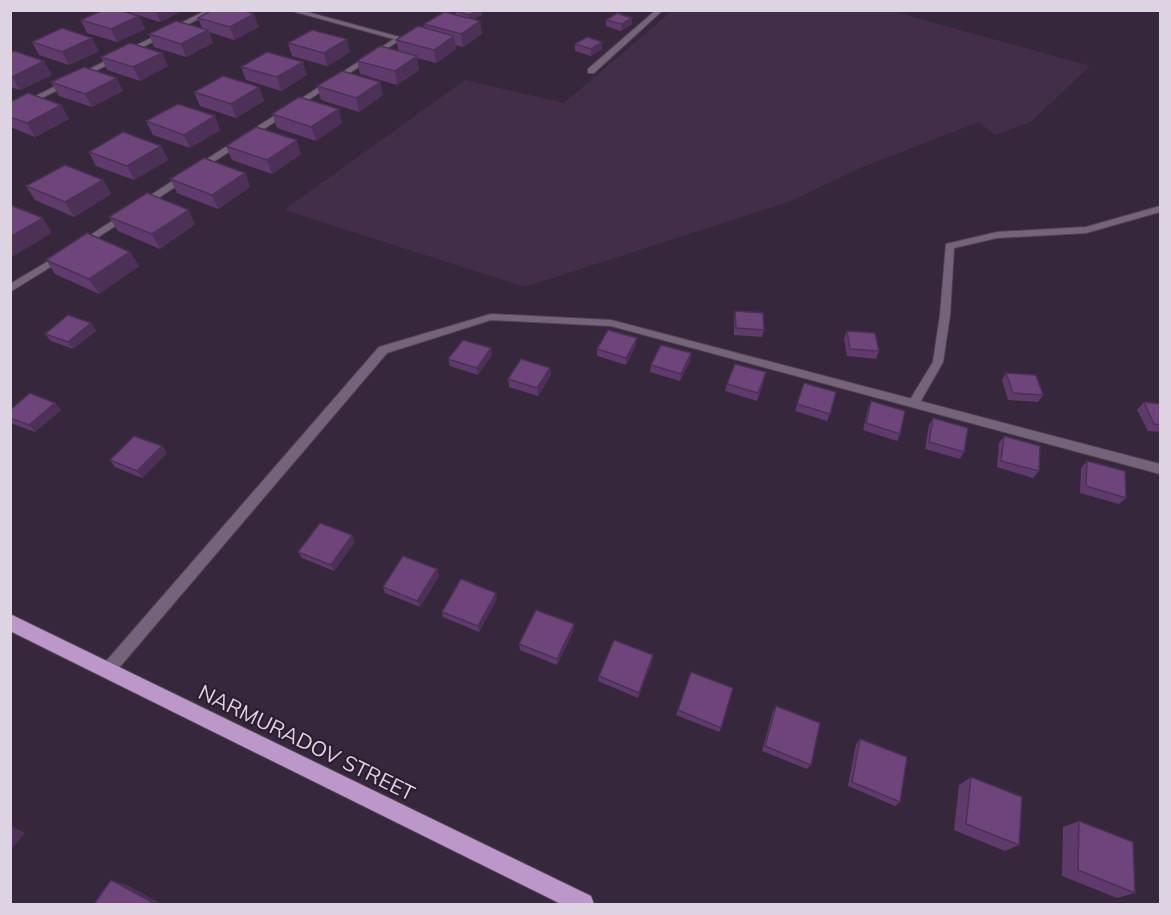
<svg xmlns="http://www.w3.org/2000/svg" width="1171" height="915" font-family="Mulish,sans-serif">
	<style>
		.built { fill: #422e49 }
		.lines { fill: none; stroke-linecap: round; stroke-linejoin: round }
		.lane-casing { stroke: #514356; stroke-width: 2 }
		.street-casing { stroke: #514356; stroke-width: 2 }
		.primary-casing { stroke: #514356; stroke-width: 2 }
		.lane { fill: #75637c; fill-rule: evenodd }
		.street { fill: #75637c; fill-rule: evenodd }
		.primary { fill: #bc97c9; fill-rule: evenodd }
		.wall { fill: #5e3b6a }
		.shaded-wall { fill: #4c3056 }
		.building { fill: #6d457b; stroke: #4c3056; stroke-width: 1.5 }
		.labels { text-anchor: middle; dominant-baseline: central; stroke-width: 4.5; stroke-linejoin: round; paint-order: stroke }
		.near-street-label { font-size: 21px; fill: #ded4e1; stroke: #2c1d31 }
	</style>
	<rect width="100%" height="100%" fill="#36273c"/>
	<polygon class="built" points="672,11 892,11 1090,66 1031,122 995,135 979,122 860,168 791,201 525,287 284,210 465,80 564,103"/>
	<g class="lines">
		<defs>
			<polygon id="lane" points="1160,206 1160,212 1086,233 997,238 954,248 950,315 943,362 918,406 910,406 908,403 933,362 940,315 946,244 997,232 1086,227"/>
			<g id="street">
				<polygon points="207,10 216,10 10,114 10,109"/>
				<polygon points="288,10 300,10 403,38 146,206 140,206 140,202 394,39"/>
				<polygon points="656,10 663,10 594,73 588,73 588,69"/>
				<polygon points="126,212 130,215 129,217 83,247 77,247 75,245"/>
				<polygon points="62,253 67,256 65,258 10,292 10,284"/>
				<polygon points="491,314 611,320 1160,464 1160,474 611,326 491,320 387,353 112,676 107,678 102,676 100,671 102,666 379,347"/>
			</g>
			<polygon id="primary" points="10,614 591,896 594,904 561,904 10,631"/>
		</defs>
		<use href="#lane" class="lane-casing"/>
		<use href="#street" class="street-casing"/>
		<use href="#primary" class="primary-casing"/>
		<use href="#lane" class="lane"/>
		<use href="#street" class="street"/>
		<use href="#primary" class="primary"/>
	</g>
	<g class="wall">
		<polygon points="130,10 184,10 160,22 131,13"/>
		<polygon points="455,10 482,10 482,15 474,19 480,21 482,34 463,47 455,45 456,49 436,63 417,58 419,70 397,85 360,74 357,61 399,52 396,40 425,28 424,24 456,15"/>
		<polygon points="139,16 145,29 117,42 87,33 81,20"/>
		<polygon points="198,18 259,27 234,40 209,32 213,43 186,57 154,47 149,34 202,28"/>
		<polygon points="632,18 632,24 621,31 606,26 606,20"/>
		<polygon points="32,42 99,51 69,65 39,55"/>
		<polygon points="602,42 602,49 591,56 575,51 575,44"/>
		<polygon points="288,43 350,52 327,66 292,56"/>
		<polygon points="10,53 52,75 20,90 10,87"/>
		<polygon points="162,53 168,66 140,81 107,70 101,57"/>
		<polygon points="241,67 307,75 281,91 246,80"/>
		<polygon points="51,82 123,91 92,107 59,96"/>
		<polygon points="317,86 383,95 359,112 321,100"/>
		<polygon points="259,87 264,101 236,118 200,106 194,92"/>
		<polygon points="10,102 61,105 69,119 35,137 10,127"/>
		<polygon points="272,114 342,123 316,141 277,128"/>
		<polygon points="146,121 220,130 190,148 153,135"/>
		<polygon points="161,146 168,160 134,180 96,166 89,152"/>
		<polygon points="226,146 301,154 272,174 232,160"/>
		<polygon points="245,173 250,187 218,209 177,193 170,179"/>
		<polygon points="103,180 111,194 74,217 35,200 26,186"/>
		<polygon points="109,217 195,224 160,249 118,231"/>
		<polygon points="130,252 139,266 99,294 55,274 46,260"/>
		<polygon points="735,311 764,330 762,337 734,335 734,318"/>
		<polygon points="91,323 96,331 73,349 51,341 45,334"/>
		<polygon points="847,331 879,351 876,359 847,356 844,338"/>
		<polygon points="636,345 626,365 597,356 597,349"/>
		<polygon points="491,348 492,355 478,375 450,366 448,359"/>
		<polygon points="691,353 690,361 680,381 650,372 651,365"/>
		<polygon points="550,368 551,375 538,396 509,387 508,379"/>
		<polygon points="1006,373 1043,395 1038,402 1008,400 1002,380"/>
		<polygon points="764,380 757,401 725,391 727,384"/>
		<polygon points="804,383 830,414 827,421 795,411"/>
		<polygon points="871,401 900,434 897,441 863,430 868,408"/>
		<polygon points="1144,402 1161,404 1161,432 1148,431 1137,410"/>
		<polygon points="55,403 61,410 35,432 10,423 10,410"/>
		<polygon points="933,418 964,452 960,459 925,449 929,425"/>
		<polygon points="1004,436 1039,471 1033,478 997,467 999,443"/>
		<polygon points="162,446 167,453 142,478 115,467 110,460"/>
		<polygon points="1087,461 1126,498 1119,504 1080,493 1081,468"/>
		<polygon points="355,542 334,571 302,558 298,552"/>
		<polygon points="437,569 439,576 420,607 385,593 383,587"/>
		<polygon points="497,599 479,632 443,617 442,612"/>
		<polygon points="574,630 557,665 520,650 519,644"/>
		<polygon points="653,655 652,661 638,698 598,681 599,676"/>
		<polygon points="776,706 811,765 807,769 762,751 773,711"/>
		<polygon points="678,710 721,728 719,732 676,715"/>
		<polygon points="860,739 900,802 895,806 848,786 856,744"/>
		<polygon points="971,777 1019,845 1005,851 954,830 959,785"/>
		<polygon points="1079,821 1135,893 1117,898 1062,876 1063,827"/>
	</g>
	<g class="shaded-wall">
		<polygon points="156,10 184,10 160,22"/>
		<polygon points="478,10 482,10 482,15 470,22 469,15"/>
		<polygon points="254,14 259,27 234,40 230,27"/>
		<polygon points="139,16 145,29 117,42 111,29"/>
		<polygon points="632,18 632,24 621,31 622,24"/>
		<polygon points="480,21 482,34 463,47 461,34"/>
		<polygon points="208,30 213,43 186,57 181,44"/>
		<polygon points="454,36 456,49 436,63 434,50"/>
		<polygon points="92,38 99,51 69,65 62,52"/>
		<polygon points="347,39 350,52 327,66 324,53"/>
		<polygon points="602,42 602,49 591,56 591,49"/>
		<polygon points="162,53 168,66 140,81 133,67"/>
		<polygon points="417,56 419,70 397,85 395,71"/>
		<polygon points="44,61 52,75 20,90 12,77"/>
		<polygon points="303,62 307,75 281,91 277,77"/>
		<polygon points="117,78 123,91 92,107 85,94"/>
		<polygon points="380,82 383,95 359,112 356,98"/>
		<polygon points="259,87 264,101 236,118 231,104"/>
		<polygon points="61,105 69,119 35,137 27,123"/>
		<polygon points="339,109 342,123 316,141 311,127"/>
		<polygon points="215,116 220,130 190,148 184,135"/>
		<polygon points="297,140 301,154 272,174 267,160"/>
		<polygon points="161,146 168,160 134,180 127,166"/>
		<polygon points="245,173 250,187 218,209 212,195"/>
		<polygon points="103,180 111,194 74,217 65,202"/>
		<polygon points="189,210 195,224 160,249 152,234"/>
		<polygon points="43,218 52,233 10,258 10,237"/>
		<polygon points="130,252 139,266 99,294 89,279"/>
		<polygon points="91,323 96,331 73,349 68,342"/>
		<polygon points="637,338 636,345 626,365 626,358"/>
		<polygon points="491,348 492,355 478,375 477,368"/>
		<polygon points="691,353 690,361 680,381 681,374"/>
		<polygon points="550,368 551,375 538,396 537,388"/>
		<polygon points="55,403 61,410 35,432 29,425"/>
		<polygon points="162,446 167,453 142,478 137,471"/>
		<polygon points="352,535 355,542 334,571 331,565"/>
		<polygon points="437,569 439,576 420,607 417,601"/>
		<polygon points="496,593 497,599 479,632 478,626"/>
		<polygon points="574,624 574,630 557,665 557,659"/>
		<polygon points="653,655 652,661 638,698 639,693"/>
		<polygon points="10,825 25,833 10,851"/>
		<polygon points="111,880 127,885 162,904 150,904"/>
	</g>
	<g class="building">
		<polygon points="103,10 119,10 139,16 111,29 81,20"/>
		<polygon points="212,10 241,10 254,14 230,27 198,18"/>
		<polygon points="478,10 469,15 455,11 455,10"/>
		<polygon points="444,12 480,21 461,34 424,24"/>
		<polygon points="617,13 632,18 622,24 606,20"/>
		<polygon points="176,21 208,30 181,44 149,34"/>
		<polygon points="418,26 454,36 434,50 396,40"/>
		<polygon points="62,28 92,38 62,52 32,42"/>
		<polygon points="312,30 347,39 324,53 288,43"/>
		<polygon points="587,37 602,42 591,49 575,44"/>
		<polygon points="130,43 162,53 133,67 101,57"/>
		<polygon points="380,46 417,56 395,71 357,61"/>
		<polygon points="14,51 44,61 12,77 10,76 10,53"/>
		<polygon points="267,52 303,62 277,77 241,67"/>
		<polygon points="84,67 117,78 85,94 51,82"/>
		<polygon points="342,71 380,82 356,98 317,86"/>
		<polygon points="223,76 259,87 231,104 194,92"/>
		<polygon points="28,93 61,105 27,123 10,117 10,102"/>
		<polygon points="299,97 339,109 311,127 272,114"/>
		<polygon points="178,104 215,116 184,135 146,121"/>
		<polygon points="256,127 297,140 267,160 226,146"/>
		<polygon points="123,132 161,146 127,166 89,152"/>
		<polygon points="204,158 245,173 212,195 170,179"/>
		<polygon points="65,165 103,180 65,202 26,186"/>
		<polygon points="147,193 189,210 152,234 109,217"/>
		<polygon points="10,205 43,218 10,237"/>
		<polygon points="87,233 130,252 89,279 46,260"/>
		<polygon points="735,311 763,313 764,330 736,328"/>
		<polygon points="68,315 91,323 68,342 45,334"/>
		<polygon points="608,330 637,338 626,358 597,349"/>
		<polygon points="847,331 875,333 879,351 850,349"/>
		<polygon points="463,340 491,348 477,368 448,359"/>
		<polygon points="661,345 691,353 681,374 651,365"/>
		<polygon points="521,359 550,368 537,388 508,379"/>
		<polygon points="735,364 766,372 758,393 727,384"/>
		<polygon points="1006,373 1036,375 1043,395 1013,393"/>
		<polygon points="804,383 836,392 830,414 797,404"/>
		<polygon points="30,393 55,403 29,425 10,418 10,410"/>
		<polygon points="871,401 905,411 900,434 866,423"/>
		<polygon points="1144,402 1161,404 1161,425 1154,424"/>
		<polygon points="933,418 968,428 964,452 929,442"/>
		<polygon points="134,436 162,446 137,471 110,460"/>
		<polygon points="1004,436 1040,446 1039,471 1001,461"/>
		<polygon points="1087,461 1125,471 1126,498 1086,486"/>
		<polygon points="320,523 352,535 331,565 298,552"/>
		<polygon points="403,556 437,569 417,601 383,587"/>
		<polygon points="461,579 496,593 478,626 442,612"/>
		<polygon points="536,610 574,624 557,659 519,644"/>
		<polygon points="614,640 653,655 639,693 599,676"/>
		<polygon points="691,672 733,688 721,728 678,710"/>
		<polygon points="776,706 820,723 811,765 765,746"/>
		<polygon points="860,739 907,757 900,802 852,782"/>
		<polygon points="971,777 1022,797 1019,845 966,824"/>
		<polygon points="1079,821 1133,842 1135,893 1078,870"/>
		<polygon points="111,880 152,902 150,904 94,904"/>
	</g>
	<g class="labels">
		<g class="near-street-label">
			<text transform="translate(307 742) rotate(26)">NARMURADOV STREET</text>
		</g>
	</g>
	<rect width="1171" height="915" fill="none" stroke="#ded4e1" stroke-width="24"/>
</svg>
